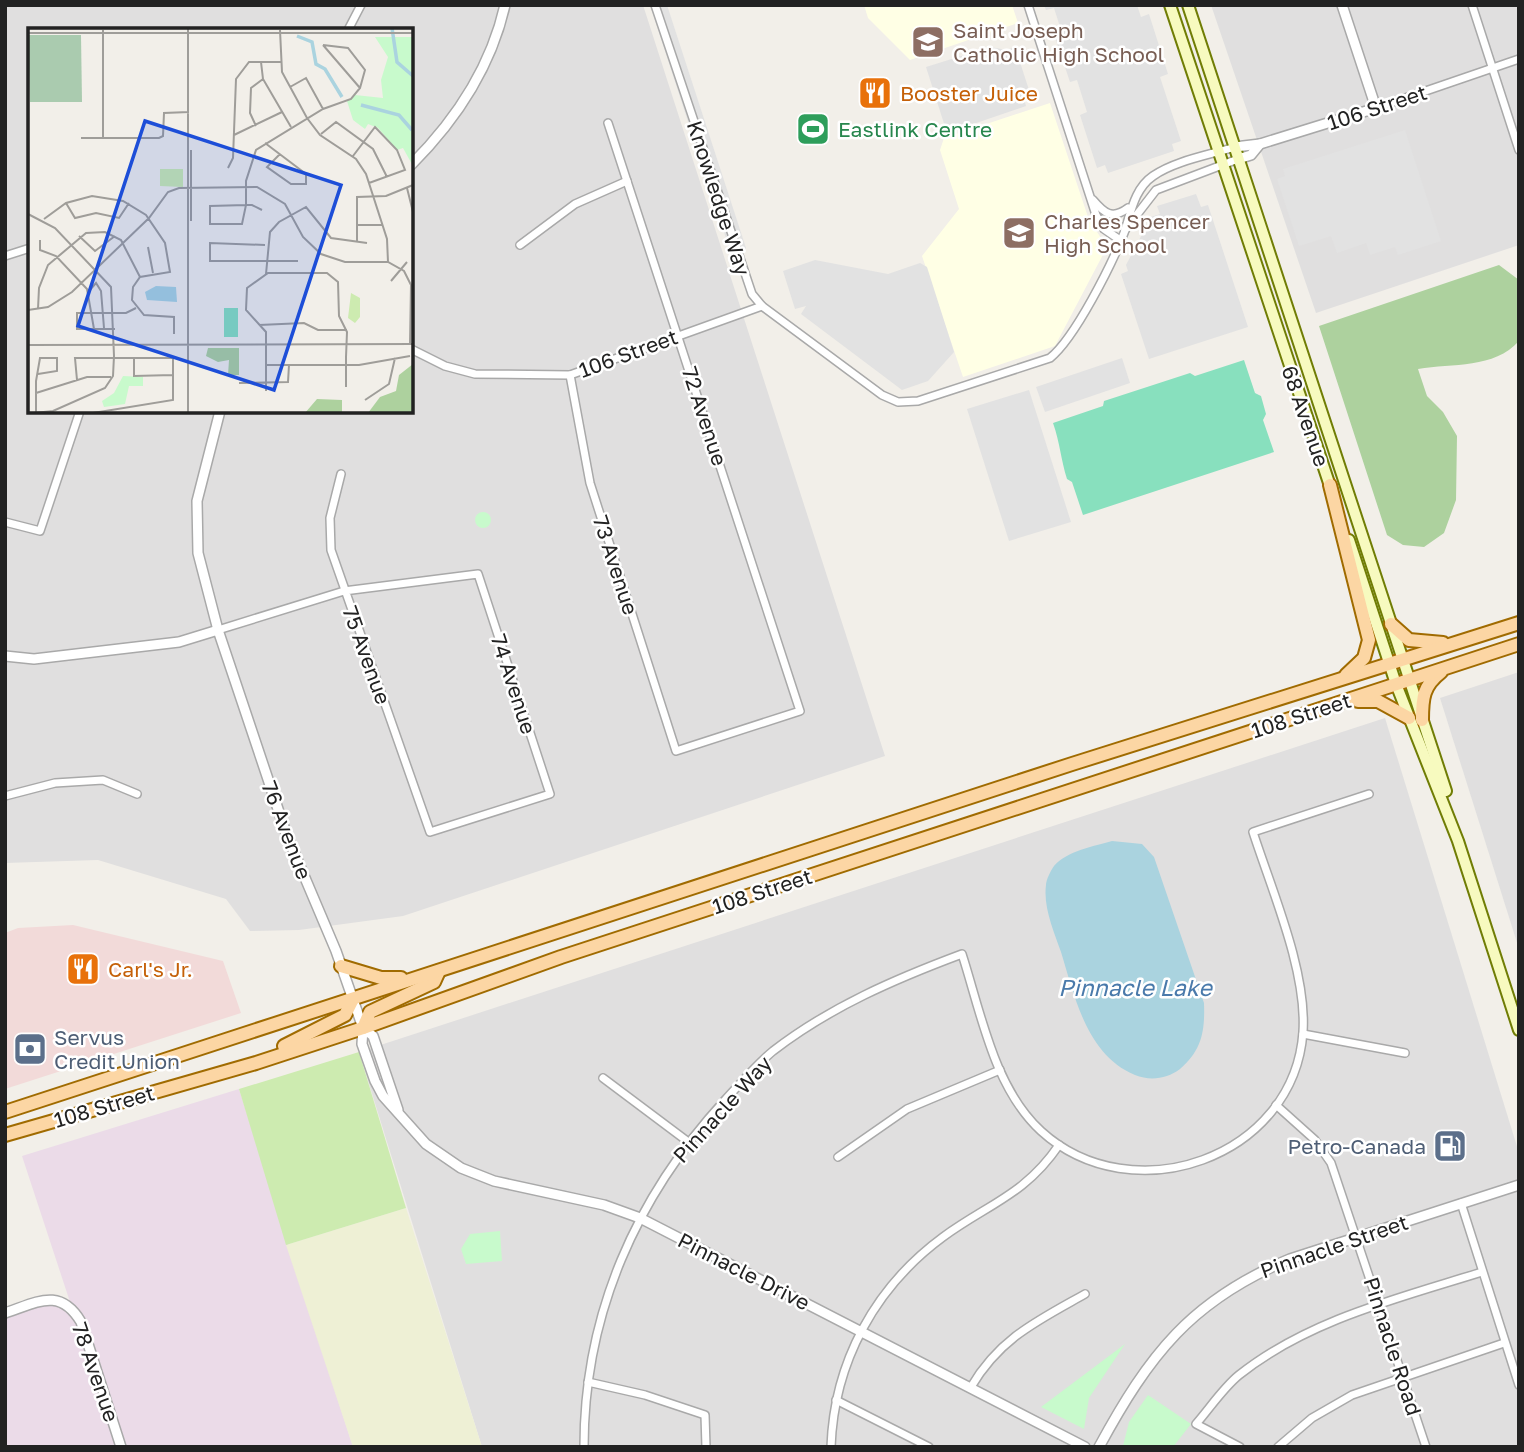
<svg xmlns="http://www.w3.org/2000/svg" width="1524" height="1452" font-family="'Golos Text',sans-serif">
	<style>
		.residential { fill: #e0dfdf; fill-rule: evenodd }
		.commercial { fill: #f2dad9 }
		.industrial { fill: #ebdbe8 }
		.education { fill: #ffffe5 }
		.farmland { fill: #eef0d5 }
		.grass { fill: #cdebb0 }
		.forest { fill: #add19e }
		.park { fill: #c8facc }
		.pitch { fill: #88e0be }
		.parking { fill: #e2e2e2 }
		.water { fill: #aad3df }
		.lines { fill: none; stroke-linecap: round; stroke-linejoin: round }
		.minor-casing { stroke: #a9a9a9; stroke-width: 10 }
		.tertiary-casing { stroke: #a9a9a9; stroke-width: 12 }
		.secondary-casing { stroke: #707d05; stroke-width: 14 }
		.primary-casing { stroke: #a06b00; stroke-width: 16 }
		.minor { stroke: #fff; stroke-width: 7 }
		.tertiary { stroke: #fff; stroke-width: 9 }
		.secondary { stroke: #f7fabf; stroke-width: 10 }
		.primary { stroke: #fcd6a4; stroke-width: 12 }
		.labels { text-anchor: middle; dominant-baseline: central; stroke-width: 5; stroke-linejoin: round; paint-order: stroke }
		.education-label { font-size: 21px; fill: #785e54; stroke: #fff; text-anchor: start }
		.food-label { font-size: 21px; fill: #c56008; stroke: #fff; text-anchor: start }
		.street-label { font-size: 21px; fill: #222; stroke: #fff }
		.leisure-label { font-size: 21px; fill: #27864d; stroke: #fff; text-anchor: start }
		.service-label { font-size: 21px; fill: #4e5e75; stroke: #fff; text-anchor: start }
		.water-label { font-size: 23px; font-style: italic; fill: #4a7aab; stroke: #fff }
		.inset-river { fill: none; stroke: #aad3df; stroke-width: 3.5 }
		.inset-road { fill: none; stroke: #9f9d99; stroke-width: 2 }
		.view { fill: #1d4ed8; fill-opacity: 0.15; stroke: #1d4ed8; stroke-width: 3.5 }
		.inset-edge { fill: none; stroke: #222; stroke-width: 3.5 }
	</style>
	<rect width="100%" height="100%" fill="#f2efe9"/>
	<g class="residential">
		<path d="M5,5H643L885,756L403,916L299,930L250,931L226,899L98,860L5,863ZM30,30H411V411H30Z"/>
		<polygon points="1211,5 1519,5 1519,245 1316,313"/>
		<polygon points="1519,672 1519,949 1440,698"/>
		<polygon points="1385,718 1519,1153 1519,1447 482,1447 359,1052"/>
	</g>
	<polygon class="commercial" points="73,925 223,961 241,1013 5,1089 5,933 18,928"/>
	<polygon class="industrial" points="239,1089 353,1447 5,1447 5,1313 38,1302 71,1305 22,1156"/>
	<g class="education">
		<polygon points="864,5 1012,5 1018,23 910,60 868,18"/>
		<polygon points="1050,103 1089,220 1107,247 1055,346 963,377 922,256 959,209 940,150 944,138"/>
	</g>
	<polygon class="farmland" points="406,1208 482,1447 353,1447 286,1245"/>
	<polygon class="grass" points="359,1052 406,1208 286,1245 239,1089"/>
	<path class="forest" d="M1499,265L1519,280V341C1494,369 1453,363 1418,369L1427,396L1443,412L1457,436L1456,500L1444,533L1424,547L1403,545L1387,535L1319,326Z"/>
	<g class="park">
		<circle cx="483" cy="520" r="8"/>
		<polygon points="500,1231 502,1261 466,1264 461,1249 470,1234"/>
		<polygon points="1125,1344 1089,1398 1084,1429 1041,1407"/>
		<polygon points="1148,1395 1191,1424 1173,1447 1123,1446 1129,1422"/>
	</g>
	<path class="pitch" d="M1244,360L1255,393L1261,396L1266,414L1263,420L1274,452L1083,515L1072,482L1067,479C1061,460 1060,443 1053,423L1103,406L1104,401L1190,373L1195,376Z"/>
	<g class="parking">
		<polygon points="650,5 667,5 746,248 735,266"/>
		<polygon points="1044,5 1137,5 1141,17 1149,14 1168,74 1160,77 1181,141 1172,144 1174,151 1108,173 1105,165 1097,168 1080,115 1087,112 1077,80 1070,82 1054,34 1061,30 1054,8 1046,10"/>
		<polygon points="990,47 1007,50 1015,47 1031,96 1024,99 1026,106 947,133 926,67"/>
		<polygon points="1405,130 1441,241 1398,255 1395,247 1370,255 1366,243 1337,253 1331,236 1299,246 1277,179 1285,176 1283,169"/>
		<polygon points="1196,194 1201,207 1208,205 1248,327 1149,359 1121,274 1128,271 1126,265 1151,217 1160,214 1157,206"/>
		<polygon points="815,260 888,274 920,263 927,267 954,352 928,381 902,390 801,314 806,306 795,309 783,271"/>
		<polygon points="1122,358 1130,383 1045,412 1036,387"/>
		<polygon points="1029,390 1071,522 1009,541 967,409"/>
	</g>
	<path class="water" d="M1112,841L1142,844L1154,857L1204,1003C1205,1031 1202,1050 1180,1069C1167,1079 1150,1081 1135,1075C1087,1055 1075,998 1061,952C1054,932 1043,907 1046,885C1046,880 1051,870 1054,866C1067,851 1094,846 1112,841Z"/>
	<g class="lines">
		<defs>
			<g id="minor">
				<path d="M655,5L752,294L762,306L882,395L898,402L918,401L1050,358C1075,338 1112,264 1124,233C1131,213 1134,189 1153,176C1174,161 1209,155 1235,147"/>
				<polyline points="1028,5 1096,215 1104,229 1120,240"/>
				<polyline points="1472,5 1519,150"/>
				<polyline points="348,30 361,5"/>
				<polyline points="1376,108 1519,59"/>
				<path d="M1093,200C1104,213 1112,220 1128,208"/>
				<polyline points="1125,230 1156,190 1238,159"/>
				<polyline points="520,245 575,204 627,181"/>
				<polyline points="5,256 30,248"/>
				<polyline points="411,349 445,366 475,374 570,375 762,306"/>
				<polyline points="570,375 590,483 676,751 800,711 608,123"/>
				<polyline points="5,522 40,531 80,411"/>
				<polyline points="218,630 344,591 478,574 550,794 430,832 331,550 330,518 341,474"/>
				<polyline points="5,796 55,783 103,780 137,794"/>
				<polyline points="1303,1034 1405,1053"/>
				<polyline points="603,1078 687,1141"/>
				<polyline points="1276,1105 1315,1140 1331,1163 1426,1447"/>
				<polyline points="838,1157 907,1109 1000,1070"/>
				<polyline points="1461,1203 1519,1385"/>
				<polyline points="588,1382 645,1395 705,1415 706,1447"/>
				<path d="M971,1387C1000,1338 1037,1321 1085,1294"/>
				<polyline points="836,1400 929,1447"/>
				<path d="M584,1447C584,1314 636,1197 725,1100C740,1084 756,1065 773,1051C830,1007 895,979 962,954C981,1013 994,1088 1041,1131C1132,1214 1294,1158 1303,1032C1307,971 1272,891 1253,832L1369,794"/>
				<path d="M831,1447C834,1362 875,1287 943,1237C988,1204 1025,1195 1059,1145"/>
				<path d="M1240,1447L1196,1424C1210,1408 1223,1388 1239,1375C1308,1320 1399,1298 1482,1272"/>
				<polyline points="1278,1447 1312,1418 1352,1395 1504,1343"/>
			</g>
			<g id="tertiary">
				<polyline points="1235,147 1260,144"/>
				<polyline points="1238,159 1251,155 1260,144 1376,108 1342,5"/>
				<path d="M411,165C456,120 491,67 505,5"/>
				<polyline points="220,411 197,501 198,553 218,630 286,833 336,951 363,1028 362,1044 375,1081 383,1096 426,1144 461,1168 494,1181 604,1205 640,1218 1085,1447"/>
				<polyline points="5,656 34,659 179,642 218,630"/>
				<polyline points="363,1028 373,1036 398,1110"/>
				<path d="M5,1313C38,1302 60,1287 81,1322L121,1447"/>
				<path d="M1099,1447C1149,1355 1191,1300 1290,1259L1519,1185"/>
			</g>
			<g id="secondary">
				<polyline points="1170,5 1332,492"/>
				<polyline points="1188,5 1446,791"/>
				<polyline points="1349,540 1396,684 1458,841 1519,1030"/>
			</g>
			<g id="primary">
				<polyline points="1330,485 1369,640 1364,658 1346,675"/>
				<polyline points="1391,624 1409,640 1443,643"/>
				<polyline points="1358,701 1378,701 1409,718"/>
				<path d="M1422,720C1422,698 1423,686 1441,672"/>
				<polyline points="341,966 381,978 401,978"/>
				<polyline points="363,1028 370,1012 434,982 439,971"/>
				<polyline points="284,1046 345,1015 353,999"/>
				<polyline points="5,1112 1072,764 1519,623"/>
				<polyline points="5,1135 256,1063 363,1028 561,957 1519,644"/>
			</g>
		</defs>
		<use href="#minor" class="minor-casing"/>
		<use href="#tertiary" class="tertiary-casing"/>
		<use href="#secondary" class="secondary-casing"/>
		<use href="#primary" class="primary-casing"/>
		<use href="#minor" class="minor"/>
		<use href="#tertiary" class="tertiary"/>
		<use href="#secondary" class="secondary"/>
		<use href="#primary" class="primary"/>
	</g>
	<defs>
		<symbol id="school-square" viewBox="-11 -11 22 22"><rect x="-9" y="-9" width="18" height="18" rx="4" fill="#8d6e63" stroke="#fff"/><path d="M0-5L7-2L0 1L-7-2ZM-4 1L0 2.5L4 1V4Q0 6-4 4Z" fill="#fff"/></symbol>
		<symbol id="restaurant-square" viewBox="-11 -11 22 22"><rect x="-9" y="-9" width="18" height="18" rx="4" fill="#e8710a" stroke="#fff"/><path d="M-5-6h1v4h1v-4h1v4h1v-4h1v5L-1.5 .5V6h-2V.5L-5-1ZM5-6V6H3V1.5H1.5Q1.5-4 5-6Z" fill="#fff"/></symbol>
		<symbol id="stadium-square" viewBox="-11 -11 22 22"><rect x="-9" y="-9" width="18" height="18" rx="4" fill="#2e9e5b" stroke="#fff"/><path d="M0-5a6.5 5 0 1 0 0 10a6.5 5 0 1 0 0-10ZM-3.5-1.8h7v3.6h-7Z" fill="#fff"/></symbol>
		<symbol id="bank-square" viewBox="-11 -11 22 22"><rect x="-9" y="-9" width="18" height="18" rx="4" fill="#5c6f8a" stroke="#fff"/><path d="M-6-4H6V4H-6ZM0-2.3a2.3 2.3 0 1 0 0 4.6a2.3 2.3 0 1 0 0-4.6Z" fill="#fff"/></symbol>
		<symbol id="fuel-square" viewBox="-11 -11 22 22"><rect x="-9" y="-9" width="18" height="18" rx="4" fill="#5c6f8a" stroke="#fff"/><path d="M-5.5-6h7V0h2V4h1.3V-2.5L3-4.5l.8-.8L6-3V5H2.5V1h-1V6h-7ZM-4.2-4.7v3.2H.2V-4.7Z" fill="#fff"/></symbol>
	</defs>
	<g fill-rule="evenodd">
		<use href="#school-square" x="909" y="23" width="38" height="38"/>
		<use href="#restaurant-square" x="856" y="74" width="38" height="38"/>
		<use href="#stadium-square" x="794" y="110" width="38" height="38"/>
		<use href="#school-square" x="1000" y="214" width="38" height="38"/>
		<use href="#restaurant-square" x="64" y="950" width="38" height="38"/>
		<use href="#bank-square" x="11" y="1030" width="38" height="38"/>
		<use href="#fuel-square" x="1431" y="1127" width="38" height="38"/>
	</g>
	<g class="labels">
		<g class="education-label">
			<text x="953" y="30">Saint Joseph<tspan x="953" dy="24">Catholic High School</tspan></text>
			<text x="1044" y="221">Charles Spencer<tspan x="1044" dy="24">High School</tspan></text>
		</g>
		<g class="food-label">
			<text x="900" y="93">Booster Juice</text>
			<text x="108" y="969">Carl's Jr.</text>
		</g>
		<g class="street-label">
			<text transform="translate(1377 107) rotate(-18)">106 Street</text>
			<text transform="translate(719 198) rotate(72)">Knowledge Way</text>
			<text transform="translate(628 353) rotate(-20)">106 Street</text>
			<text transform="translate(705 416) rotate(72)">72 Avenue</text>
			<text transform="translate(1306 416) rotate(71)">68 Avenue</text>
			<text transform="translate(616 565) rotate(72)">73 Avenue</text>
			<text transform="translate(367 655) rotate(70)">75 Avenue</text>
			<text transform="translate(514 684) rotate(72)">74 Avenue</text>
			<text transform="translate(1301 715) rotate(-18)">108 Street</text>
			<text transform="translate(287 830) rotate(69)">76 Avenue</text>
			<text transform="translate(762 891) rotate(-18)">108 Street</text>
			<text transform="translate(104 1106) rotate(-16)">108 Street</text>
			<text transform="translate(722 1109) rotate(-48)">Pinnacle Way</text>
			<text transform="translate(1334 1246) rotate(-19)">Pinnacle Street</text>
			<text transform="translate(744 1271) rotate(27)">Pinnacle Drive</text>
			<text transform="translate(1393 1346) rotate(72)">Pinnacle Road</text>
			<text transform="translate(96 1372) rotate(71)">78 Avenue</text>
		</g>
		<g class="leisure-label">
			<text x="838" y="129">Eastlink Centre</text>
		</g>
		<g class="service-label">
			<text x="54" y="1037">Servus<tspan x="54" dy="24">Credit Union</tspan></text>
			<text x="1426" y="1146" text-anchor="end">Petro-Canada</text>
		</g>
		<g class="water-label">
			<text x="1135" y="987">Pinnacle Lake</text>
		</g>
	</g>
	<g transform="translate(28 28)">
		<rect width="385" height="385" fill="#f2efe9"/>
		<path d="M132,141H155V159L132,158ZM323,265L332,270V289L327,295L320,290Z" fill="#cdebb0"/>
		<path d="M180,320H211V347H200L201,332L190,334L178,328ZM385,336V385H340L352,369L368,363L371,347ZM289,371L314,372V385H277Z" fill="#add19e"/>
		<path d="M0,7H53L54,74H2Z" fill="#aacbaf"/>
		<path d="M347,9H385V138L375,120L369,122L350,100L340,96L337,101L325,92L319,73L327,67L355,70L353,52L360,29ZM95,348L115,349V358H101L97,376L76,379L74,373L86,365Z" fill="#c8facc"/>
		<path d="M196,280H210V309H196Z" fill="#88e0be"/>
		<path d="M128,258L148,259L149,274L119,272L117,264Z" fill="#aad3df"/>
		<path class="inset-river" d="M364,0L369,34L385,48M269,8L284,14L288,36L297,41L314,69M333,77L371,87L384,102"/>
		<path class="inset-road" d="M160,0V385M252,2L254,44L279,90L292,107L328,131L338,146L359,211L360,234M0,5H385M295,17L332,60M233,34L235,51L263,99M262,59L278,50L295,81M228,98L222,85L223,60L235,51M293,106L308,94L345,121L359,149M206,107L254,84M75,109V2M53,110H131L135,108L136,85L161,84M237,115L278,146V156H263L239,139L252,126M163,122V193M325,128L347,99L369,122L377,142L341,155M200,140L205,130L208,51L221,34H253M379,160L385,184M38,175L47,190L68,185L91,190L101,175M234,182L224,177H218L182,178V196H214L218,177V153L228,122L295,81L323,71L332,60L337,42L320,20L295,17M0,186L27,200L83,259L86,328M16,191L38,175L64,168L95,173L118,187L137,215L142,244L112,249L105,259L104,272L116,287L146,289V306M329,197H354M51,208L67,223L87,208M12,212V222L28,228L59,261L66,301M329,215V169L358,168L385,157M237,217L182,215V233H270M120,219L125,245M238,246L242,204L251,194L278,179L303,210L339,215M363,253L379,234M61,263L68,255L73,263L76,300M10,281L11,260L20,237L58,205L77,204L93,212L112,249M0,282L20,279L44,264L121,190L140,164L151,160L229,159L257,176L275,209L293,226L317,234H360L376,243L383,257L382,316M231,297L276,295L290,302H319M87,301H49V285H98L108,280M0,317L385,316M238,319V363M238,320V304L218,282L219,260L240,245H299L310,254L311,288L319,304L318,329M318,328V359M106,330V348L145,347M238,337H331L382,328M49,352L47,330H145V372L65,385M211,355L260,354L261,337M8,365L59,349H83M337,372L361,356L367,330M6,385L25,383L77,360L85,348L86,328M8,385V353L12,330H29V343L10,346"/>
		<path class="view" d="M117,93L313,157L246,362L50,298Z"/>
		<rect width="385" height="385" class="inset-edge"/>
	</g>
	<rect width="1524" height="1452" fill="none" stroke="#222222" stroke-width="14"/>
</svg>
